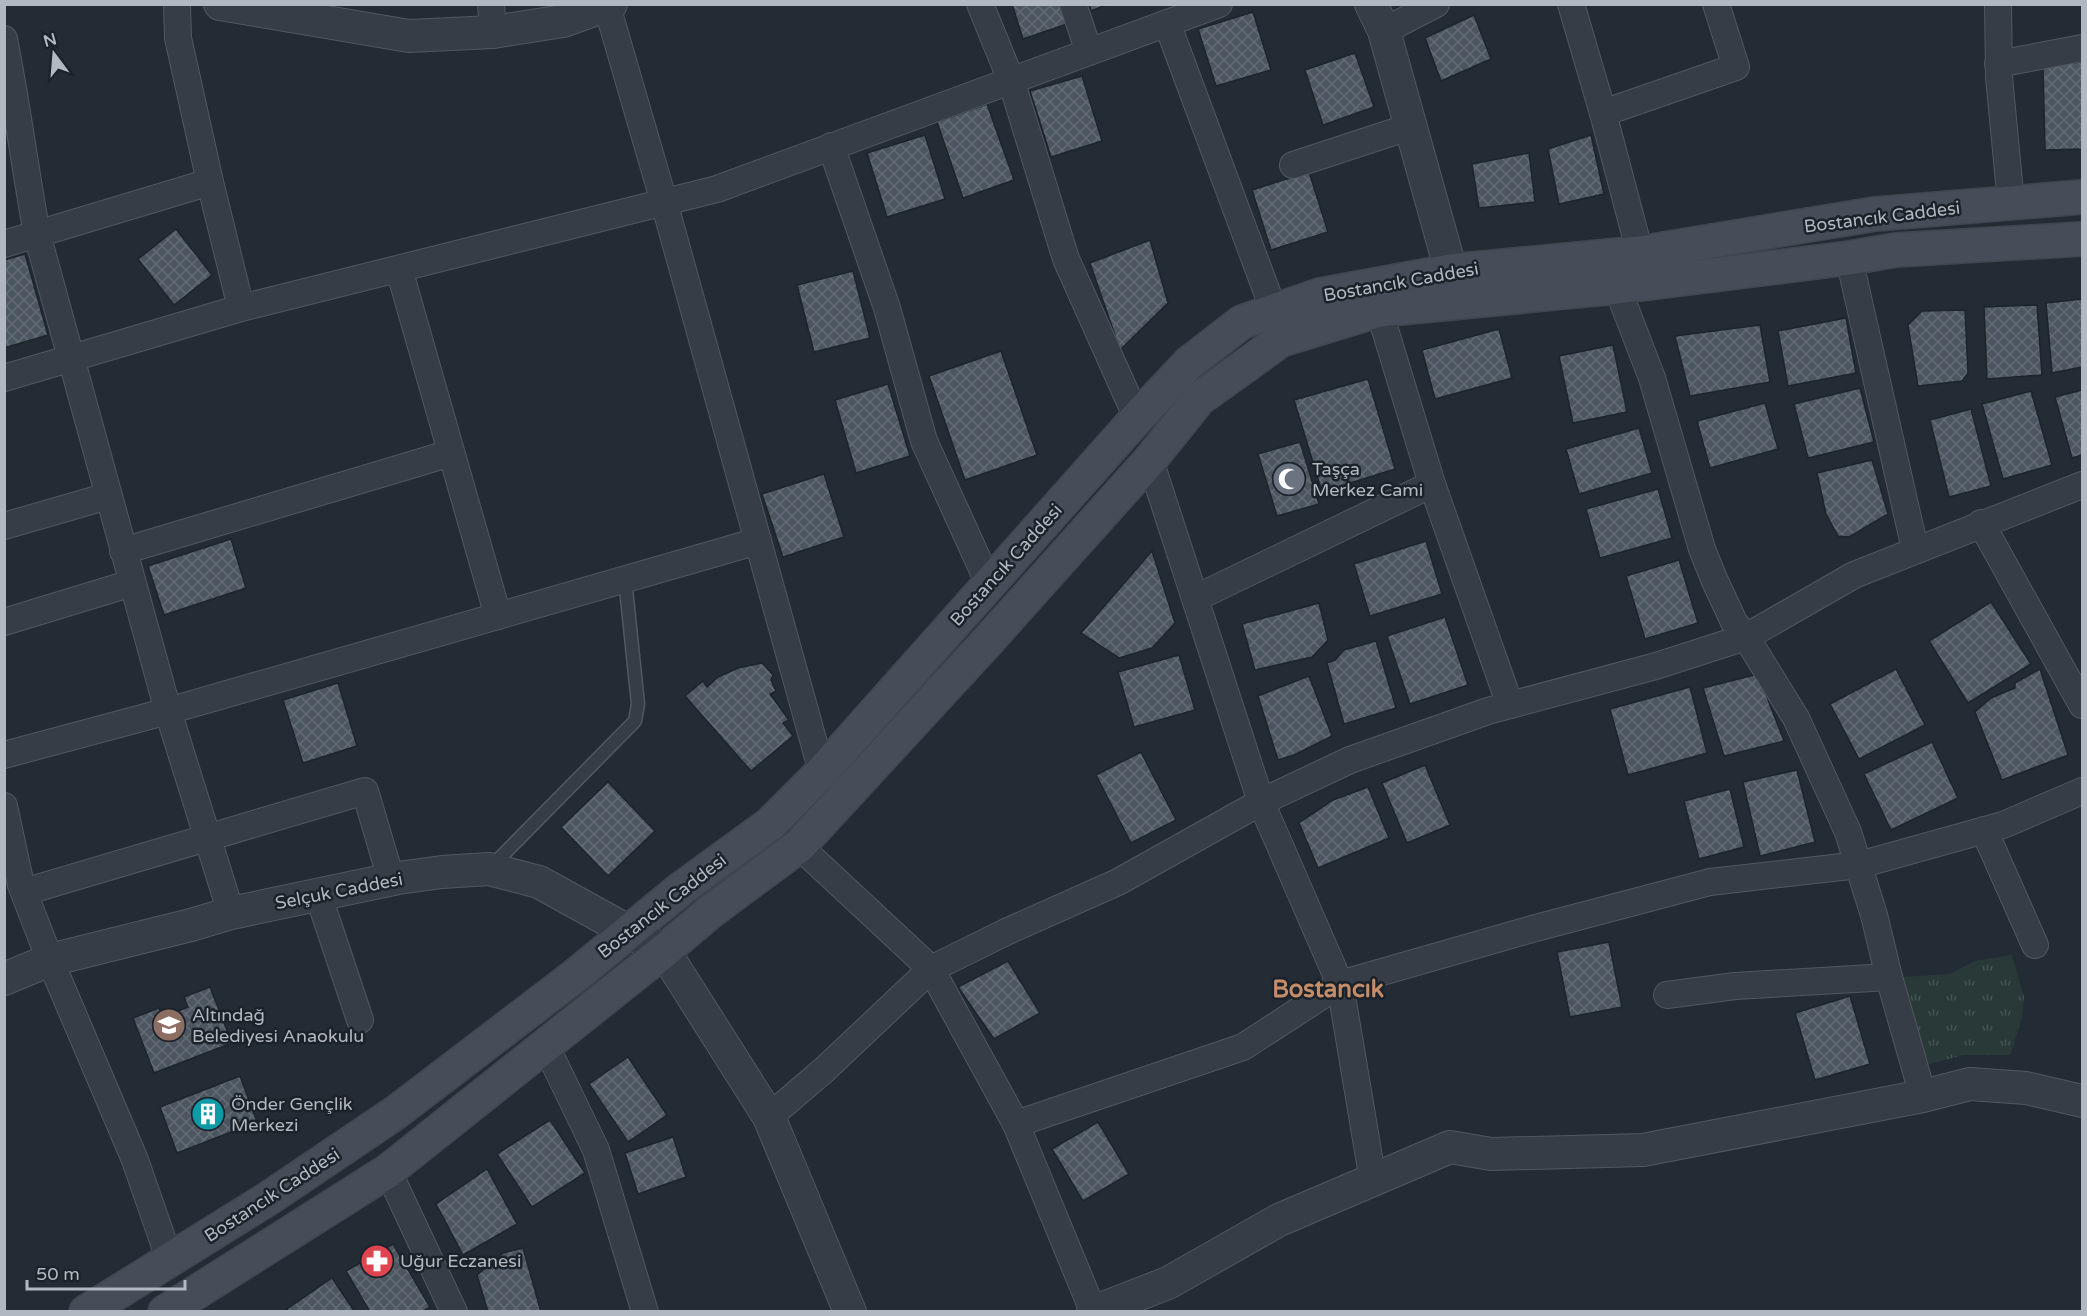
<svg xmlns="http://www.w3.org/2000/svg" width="2087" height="1316" font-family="'Varela Round',sans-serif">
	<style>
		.park { fill: url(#park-tufts) }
		.building { fill: url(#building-cross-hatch); stroke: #1e242c; stroke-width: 1.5 }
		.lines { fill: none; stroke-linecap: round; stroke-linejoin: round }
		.service-casing { stroke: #515860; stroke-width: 15 }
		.minor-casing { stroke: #515860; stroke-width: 28 }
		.tertiary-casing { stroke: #515860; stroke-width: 34 }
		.secondary-casing { stroke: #40464f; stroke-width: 36 }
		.service { stroke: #363d46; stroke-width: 12 }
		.minor { stroke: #363d46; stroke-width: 26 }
		.tertiary { stroke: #363d46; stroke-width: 32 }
		.secondary { stroke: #454d58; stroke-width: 33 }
		.labels { text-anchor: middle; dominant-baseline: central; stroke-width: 5; stroke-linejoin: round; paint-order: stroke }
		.street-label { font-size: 18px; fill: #b1b8c2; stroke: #1c222a }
		.poi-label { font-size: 18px; fill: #b1b8c2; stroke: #1c222a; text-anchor: start }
		.district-label { font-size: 24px; font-weight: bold; fill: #c48d6a; stroke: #1c222a }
	</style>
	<defs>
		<pattern id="park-tufts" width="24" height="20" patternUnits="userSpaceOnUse" patternTransform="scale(1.5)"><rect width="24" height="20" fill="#283938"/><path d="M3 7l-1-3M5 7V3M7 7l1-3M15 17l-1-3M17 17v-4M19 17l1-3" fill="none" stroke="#455453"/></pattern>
		<pattern id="building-cross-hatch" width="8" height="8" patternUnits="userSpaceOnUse" patternTransform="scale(1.5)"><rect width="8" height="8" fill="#4c5660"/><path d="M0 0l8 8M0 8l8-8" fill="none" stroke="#636c75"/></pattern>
	</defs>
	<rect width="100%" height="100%" fill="#232b35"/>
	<polygon class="park" points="2012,955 2024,997 2022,1018 2010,1055 1964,1055 1925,1065 1911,1026 1903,977 1950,974 1975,961"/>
	<g class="building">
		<polygon points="1012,4 1064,4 1070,23 1023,39"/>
		<polygon points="1089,4 1108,4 1091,11"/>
		<polygon points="1253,12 1271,70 1216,86 1198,29"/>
		<polygon points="1474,15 1491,59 1441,81 1425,38"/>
		<polygon points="1355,53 1374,107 1323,125 1305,70"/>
		<polygon points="2082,62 2082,149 2045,150 2043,66"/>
		<polygon points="1082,76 1102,141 1051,157 1030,91"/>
		<polygon points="987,104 1014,180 963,198 937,122"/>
		<polygon points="925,135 945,199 887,217 867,153"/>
		<polygon points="1591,135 1604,194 1559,204 1548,149"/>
		<polygon points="1529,153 1535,202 1479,208 1472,164"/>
		<polygon points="1309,172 1328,232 1271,250 1252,190"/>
		<polygon points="176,229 212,275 174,305 138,259"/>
		<polygon points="1150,240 1168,303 1120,350 1090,263"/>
		<polygon points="25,254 48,335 4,348 4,260"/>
		<polygon points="853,271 870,338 814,352 797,285"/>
		<polygon points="2082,299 2082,367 2052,373 2046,303"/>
		<polygon points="2037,305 2042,375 1987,379 1984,307"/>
		<polygon points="1965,310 1968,373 1962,381 1918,386 1908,325 1922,311"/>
		<polygon points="1846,318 1856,373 1788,386 1778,331"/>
		<polygon points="1760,325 1770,382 1690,396 1675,336"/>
		<polygon points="1499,329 1512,378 1435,399 1422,350"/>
		<polygon points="1613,345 1627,412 1573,423 1559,356"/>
		<polygon points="1001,351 1037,455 965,480 929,376"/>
		<polygon points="1368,379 1395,469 1322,492 1294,400"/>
		<polygon points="888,384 910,456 856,473 835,400"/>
		<polygon points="1860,388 1874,442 1808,458 1794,404"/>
		<polygon points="2082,390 2082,455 2072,458 2055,397"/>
		<polygon points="2031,391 2052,465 2003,479 1982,404"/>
		<polygon points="1765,403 1778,449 1710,468 1697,421"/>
		<polygon points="1971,409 1991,486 1949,497 1930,420"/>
		<polygon points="1639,428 1652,473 1579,494 1566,449"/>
		<polygon points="1300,442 1319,504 1277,516 1258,454"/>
		<polygon points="1872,460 1888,514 1849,537 1838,536 1826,514 1817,473"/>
		<polygon points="824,474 844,537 783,557 762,494"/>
		<polygon points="1658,489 1672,538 1600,558 1586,509"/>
		<polygon points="231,539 246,588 164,615 148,566"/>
		<polygon points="1426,541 1442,594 1370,616 1354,564"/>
		<polygon points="1152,551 1175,623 1152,648 1119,658 1081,633"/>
		<polygon points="1679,560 1698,623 1645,639 1626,576"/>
		<polygon points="1991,602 2031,664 1968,703 1929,641"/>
		<polygon points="1319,603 1328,640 1312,657 1255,670 1242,624"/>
		<polygon points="1445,617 1468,685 1410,704 1387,636"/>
		<polygon points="1376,641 1396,708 1344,724 1327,663 1335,660 1344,650"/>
		<polygon points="1179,655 1195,710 1134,727 1118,672"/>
		<polygon points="762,663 773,675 771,680 776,691 770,694 789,720 783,723 793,736 751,771 685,696 703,681 707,687 718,677 738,668"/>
		<polygon points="1896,669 1925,725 1859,759 1830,704"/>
		<polygon points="2040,669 2068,755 2002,780 1975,712 1991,698 2015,688 2015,683"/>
		<polygon points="1758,674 1784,741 1724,756 1703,688"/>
		<polygon points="1309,676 1332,736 1294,755 1278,760 1258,696"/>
		<polygon points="338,683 357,746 303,763 283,700"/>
		<polygon points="1690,687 1707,753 1628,775 1610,709"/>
		<polygon points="1932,742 1958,798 1891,830 1864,774"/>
		<polygon points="1141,752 1176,820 1131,843 1096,775"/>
		<polygon points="1425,765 1450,825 1407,843 1382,783"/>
		<polygon points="1797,770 1815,842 1760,856 1743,782"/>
		<polygon points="608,782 655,831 608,876 561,827"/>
		<polygon points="1368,787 1389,838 1318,868 1299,823 1333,800"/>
		<polygon points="1730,789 1744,847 1699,859 1684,801"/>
		<polygon points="1609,942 1622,1007 1570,1017 1557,952"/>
		<polygon points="1008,961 1040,1013 994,1039 958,987"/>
		<polygon points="210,987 232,1043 154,1073 133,1018 159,1008 162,1017 188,1007 184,997"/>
		<polygon points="1850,996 1870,1064 1815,1080 1795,1013"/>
		<polygon points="628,1057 667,1115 628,1142 589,1084"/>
		<polygon points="240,1076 257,1122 177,1153 160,1107"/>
		<polygon points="550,1120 585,1173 532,1207 497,1154"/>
		<polygon points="1098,1122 1129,1174 1083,1201 1052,1149"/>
		<polygon points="673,1137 686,1177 638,1194 625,1153"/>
		<polygon points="487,1169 517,1224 463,1255 436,1204"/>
		<polygon points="393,1244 430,1307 422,1312 370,1312 346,1271"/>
		<polygon points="523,1248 541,1312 488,1312 477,1275 503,1253"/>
		<polygon points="332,1278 355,1312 289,1312 287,1309"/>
	</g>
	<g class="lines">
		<defs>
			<polyline id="service" points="492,866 635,721 638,704 625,579"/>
			<g id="minor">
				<polyline points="177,4 178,38 210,182 241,308"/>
				<polyline points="491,4 493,32"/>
				<polyline points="980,4 1011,80 1066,259 1137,418"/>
				<polyline points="1073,4 1089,52"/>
				<polyline points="1571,4 1603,113 1640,253"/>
				<polyline points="1998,4 1999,77 2011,203"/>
				<polyline points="607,6 664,202 822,772"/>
				<polyline points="1167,23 1274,311"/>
				<polyline points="1384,31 1436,4"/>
				<path d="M4,39C17,104 25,169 37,234L168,711L231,913"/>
				<polyline points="1998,64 2082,48"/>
				<polyline points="1603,113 1736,67 1716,4"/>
				<polyline points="831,146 887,308 924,441 989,584"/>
				<polyline points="1293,165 1412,126"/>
				<polyline points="4,244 210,182"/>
				<polyline points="1849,258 1915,549"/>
				<polyline points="399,269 498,616"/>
				<polyline points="1617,287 1652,378 1702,549 1714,579 1734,622 1746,637 1796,718 1848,832 1874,915 1889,977 1923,1096"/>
				<polyline points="1379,310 1432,484 1510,705"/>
				<polyline points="4,378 241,308 717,189 1219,4"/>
				<polyline points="1150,460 1261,802 1340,984 1373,1181"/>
				<polyline points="1981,523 2082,705"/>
				<polyline points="4,526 108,496"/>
				<polyline points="123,551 451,453"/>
				<polyline points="1196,598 1432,484"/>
				<polyline points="4,622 132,583"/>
				<polyline points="4,755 168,711 758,541"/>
				<polyline points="4,806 21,885 50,960 135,1160 170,1261"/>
				<polyline points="1984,830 2035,945"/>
				<polyline points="799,846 931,969 1016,1124 1093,1311"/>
				<polyline points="24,892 365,791 391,879"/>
				<polyline points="318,894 360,1020"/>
				<polyline points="1667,995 1735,986 1889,977"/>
				<polyline points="545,1044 596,1150 645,1312"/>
				<polyline points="769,1117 824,1070 931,969 1006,932 1118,882 1261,802 1350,760 1488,711 1656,666 1746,637 1854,575 2082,485"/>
				<polyline points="1016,1124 1243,1047 1340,984 1532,929 1710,882 1859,865 2003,825 2082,791"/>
				<polyline points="388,1171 454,1312"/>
			</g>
			<g id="tertiary">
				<polyline points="220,4 409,36 493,32 563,21 611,4"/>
				<polyline points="1371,4 1384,31 1451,271"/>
				<polyline points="4,979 50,960 191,925 231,913 398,878 442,872 489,869 539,882 664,951 769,1117 850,1312"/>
				<polyline points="1093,1312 1168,1283 1279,1220 1450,1147 1491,1154 1643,1150 1923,1096 1970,1084 2026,1088 2082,1101"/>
			</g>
			<g id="secondary">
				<polyline points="86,1312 269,1198 395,1113 576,975 682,888 770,824 822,772 1137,418 1189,363 1242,322 1320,295 1451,271 1640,253 1875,214 2082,197"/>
				<polyline points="165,1312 388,1171 664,951 710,912 799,846 987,642 1150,460 1199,399 1281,340 1379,310 1617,287 1849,258 1896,250 2082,239"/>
			</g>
		</defs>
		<use href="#service" class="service-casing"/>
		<use href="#minor" class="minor-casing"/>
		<use href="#tertiary" class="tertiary-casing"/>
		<use href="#secondary" class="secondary-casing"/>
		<use href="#service" class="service"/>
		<use href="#minor" class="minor"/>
		<use href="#tertiary" class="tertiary"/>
		<use href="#secondary" class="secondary"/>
	</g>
	<defs>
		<symbol id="mosque-disc" viewBox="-11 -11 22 22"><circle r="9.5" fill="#6b7280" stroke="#1c222a"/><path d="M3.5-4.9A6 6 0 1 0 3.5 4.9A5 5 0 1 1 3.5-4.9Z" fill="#fff"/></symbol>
		<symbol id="school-disc" viewBox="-11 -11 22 22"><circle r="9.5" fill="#8d6e63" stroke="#1c222a"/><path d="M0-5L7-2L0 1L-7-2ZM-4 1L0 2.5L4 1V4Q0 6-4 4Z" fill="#fff"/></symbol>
		<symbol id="building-disc" viewBox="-11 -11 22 22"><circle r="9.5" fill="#0f9aa8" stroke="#1c222a"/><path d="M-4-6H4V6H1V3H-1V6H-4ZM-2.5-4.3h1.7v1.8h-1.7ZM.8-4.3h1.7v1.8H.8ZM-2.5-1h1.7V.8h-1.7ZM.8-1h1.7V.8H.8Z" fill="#fff"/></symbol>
		<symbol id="pharmacy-disc" viewBox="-11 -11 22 22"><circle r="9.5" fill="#e0444e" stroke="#1c222a"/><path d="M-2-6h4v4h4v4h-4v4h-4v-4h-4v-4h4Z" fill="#fff"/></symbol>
	</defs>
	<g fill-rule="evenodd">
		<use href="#mosque-disc" x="1270" y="460" width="38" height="38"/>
		<use href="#school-disc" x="150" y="1006" width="38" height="38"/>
		<use href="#building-disc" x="189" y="1095" width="38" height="38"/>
		<use href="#pharmacy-disc" x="358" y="1242" width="38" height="38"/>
	</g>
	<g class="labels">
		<g class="street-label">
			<text transform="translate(1882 217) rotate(-7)">Bostancık Caddesi</text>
			<text transform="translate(1401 282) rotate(-10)">Bostancık Caddesi</text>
			<text transform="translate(1006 565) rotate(-48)">Bostancık Caddesi</text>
			<text transform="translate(339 891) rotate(-11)">Selçuk Caddesi</text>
			<text transform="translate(662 906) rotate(-38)">Bostancık Caddesi</text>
			<text transform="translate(272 1195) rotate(-33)">Bostancık Caddesi</text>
		</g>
		<g class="poi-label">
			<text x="1312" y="469">Taşça<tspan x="1312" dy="21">Merkez Cami</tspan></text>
			<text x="192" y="1015">Altındağ<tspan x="192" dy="21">Belediyesi Anaokulu</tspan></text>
			<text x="231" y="1104">Önder Gençlik<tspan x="231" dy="21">Merkezi</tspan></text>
			<text x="400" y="1261">Uğur Eczanesi</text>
		</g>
		<g class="district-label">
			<text x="1328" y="989">Bostancık</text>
		</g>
	</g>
	<rect width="2087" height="1316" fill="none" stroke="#b1b8c2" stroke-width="12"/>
	<g transform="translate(54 54) rotate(344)" stroke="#1c222a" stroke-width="4.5" paint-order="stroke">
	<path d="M0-4.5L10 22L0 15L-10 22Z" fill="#b1b8c2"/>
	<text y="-9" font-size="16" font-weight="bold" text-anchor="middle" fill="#b1b8c2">N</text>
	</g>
	<path d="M27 1280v9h158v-9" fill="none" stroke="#b1b8c2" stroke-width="3"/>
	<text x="36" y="1280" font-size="18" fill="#b1b8c2" stroke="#1c222a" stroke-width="4.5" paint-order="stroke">50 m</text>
</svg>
